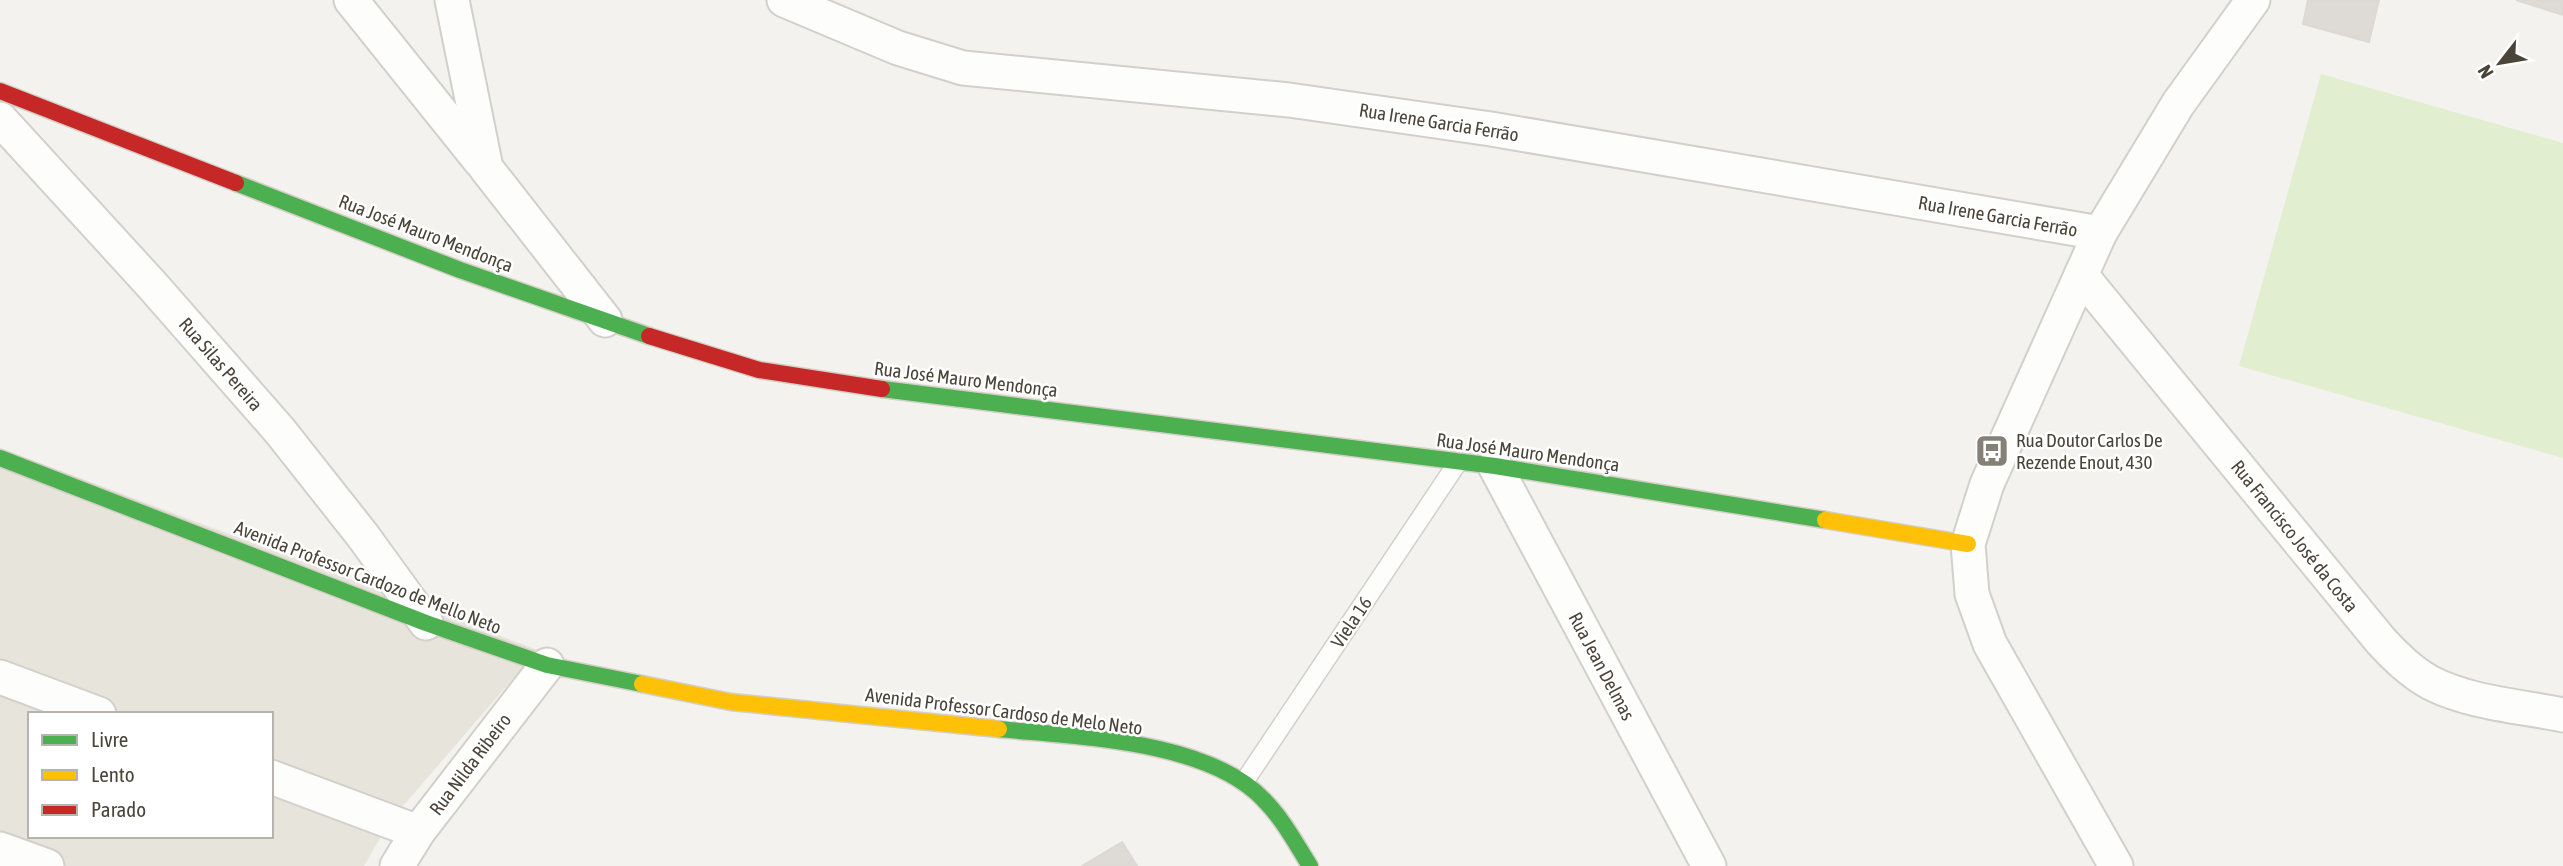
<svg xmlns="http://www.w3.org/2000/svg" width="2563" height="866" font-family="'Asap Condensed',sans-serif">
	<style>
		.residential { fill: #e7e4dc; fill-rule: evenodd }
		.green { fill: #e1eecf }
		.building { fill: #dedbd6; stroke: #dcd9d4; stroke-width: 2 }
		.lines { fill: none; stroke-linecap: round; stroke-linejoin: round }
		.lane-casing { stroke: #d2d0cb; stroke-width: 21 }
		.street-casing { stroke: #d2d0cb; stroke-width: 37 }
		.fast-casing { stroke: #d3cfc5; stroke-width: 19 }
		.slow-casing { stroke: #d3cfc5; stroke-width: 19 }
		.jam-casing { stroke: #d3cfc5; stroke-width: 19 }
		.lane { stroke: #fdfdfc; stroke-width: 18 }
		.street { stroke: #fdfdfc; stroke-width: 33 }
		.fast { stroke: #4caf50; stroke-width: 16 }
		.slow { stroke: #ffc107; stroke-width: 16 }
		.jam { stroke: #c62828; stroke-width: 16 }
		.labels { text-anchor: middle; dominant-baseline: central; stroke-width: 5; stroke-linejoin: round; paint-order: stroke }
		.street-label { font-size: 19px; fill: #4b4439; stroke: #fff }
		.poi-label { font-size: 19px; fill: #4b4439; stroke: #fff; text-anchor: start }
	</style>
	<rect width="100%" height="100%" fill="#f4f2ee"/>
	<path class="residential" d="M0,448L538,650L390,821L364,866H0ZM30,714H271V836H30Z"/>
	<polygon class="green" points="2321,74 2563,143 2563,458 2239,366"/>
	<g class="building">
		<polygon points="2308,0 2379,0 2369,42 2303,24"/>
		<polygon points="2516,0 2563,0 2563,15"/>
		<polygon points="1122,842 1137,866 1082,866"/>
	</g>
	<g class="lines">
		<defs>
			<polyline id="lane" points="1244,782 1458,462"/>
			<g id="street">
				<polyline points="351,0 481,162"/>
				<polyline points="452,0 486,168 605,320"/>
				<polyline points="784,0 898,48 963,68 1289,100 1491,129 2100,233"/>
				<polyline points="0,119 152,285 280,431 363,536 426,623"/>
				<path d="M2081,275L2381,641C2396,657 2411,672 2431,683C2470,703 2520,706 2563,715"/>
				<polyline points="1495,466 1709,866"/>
				<polyline points="0,677 99,714"/>
				<polyline points="271,777 418,832"/>
				<polyline points="0,849 47,866"/>
				<polyline points="397,866 418,832 547,665"/>
				<polyline points="2116,866 1990,644 1972,594 1968,544 1987,484 2100,233 2178,104 2253,0"/>
			</g>
			<g id="fast">
				<polyline points="236,183 460,270 649,336"/>
				<polyline points="882,389 1495,466 1825,520"/>
				<polyline points="0,458 426,623 547,665 642,684"/>
				<path d="M999,729C1077,737 1208,740 1264,800C1283,819 1296,844 1310,866"/>
			</g>
			<g id="slow">
				<polyline points="1825,520 1968,544"/>
				<polyline points="642,684 731,702 999,729"/>
			</g>
			<g id="jam">
				<polyline points="0,91 236,183"/>
				<polyline points="649,336 759,370 882,389"/>
			</g>
		</defs>
		<use href="#lane" class="lane-casing"/>
		<use href="#street" class="street-casing"/>
		<use href="#fast" class="fast-casing"/>
		<use href="#slow" class="slow-casing"/>
		<use href="#jam" class="jam-casing"/>
		<use href="#lane" class="lane"/>
		<use href="#street" class="street"/>
		<use href="#fast" class="fast"/>
		<use href="#slow" class="slow"/>
		<use href="#jam" class="jam"/>
	</g>
	<defs>
		<symbol id="bus-square" viewBox="-11 -11 22 22"><rect x="-9" y="-9" width="18" height="18" rx="4" fill="#868178" stroke="#fff"/><path d="M-5-6H5V4H4V6H2V4H-2V6H-4V4H-5ZM-3.5-4V0h7V-4ZM-3.5 1.2v1.5H-2V1.2ZM2 1.2v1.5H3.5V1.2Z" fill="#fff"/></symbol>
	</defs>
	<g fill-rule="evenodd">
		<use href="#bus-square" x="1973" y="432" width="38" height="38"/>
	</g>
	<g class="labels">
		<g class="street-label">
			<text transform="translate(1439 122) rotate(9)">Rua Irene Garcia Ferrão</text>
			<text transform="translate(1998 216) rotate(10)">Rua Irene Garcia Ferrão</text>
			<text transform="translate(426 233) rotate(21)">Rua José Mauro Mendonça</text>
			<text transform="translate(221 364) rotate(49)">Rua Silas Pereira</text>
			<text transform="translate(966 379) rotate(7)">Rua José Mauro Mendonça</text>
			<text transform="translate(1528 452) rotate(8)">Rua José Mauro Mendonça</text>
			<text transform="translate(2295 536) rotate(51)">Rua Francisco José da Costa</text>
			<text transform="translate(368 577) rotate(21)">Avenida Professor Cardozo de Mello Neto</text>
			<text transform="translate(1351 622) rotate(-56)">Viela 16</text>
			<text transform="translate(1602 666) rotate(62)">Rua Jean Delmas</text>
			<text transform="translate(1004 711) rotate(7)">Avenida Professor Cardoso de Melo Neto</text>
			<text transform="translate(470 764) rotate(-53)">Rua Nilda Ribeiro</text>
		</g>
		<g class="poi-label">
			<text x="2016" y="440">Rua Doutor Carlos De<tspan x="2016" dy="22">Rezende Enout, 430</tspan></text>
		</g>
	</g>
	<rect x="28" y="712" width="245" height="126" fill="#ffffff" stroke="#b7b4b0" stroke-width="2"/>
	<rect x="42" y="735" width="35" height="10" fill="#4caf50" stroke="#b7b4b0" stroke-width="2"/>
	<text x="91" y="747" font-size="21" fill="#4b4439">Livre</text>
	<rect x="42" y="770" width="35" height="10" fill="#ffc107" stroke="#b7b4b0" stroke-width="2"/>
	<text x="91" y="782" font-size="21" fill="#4b4439">Lento</text>
	<rect x="42" y="805" width="35" height="10" fill="#c62828" stroke="#b7b4b0" stroke-width="2"/>
	<text x="91" y="817" font-size="21" fill="#4b4439">Parado</text>
	<g transform="translate(2500 63) rotate(239)" stroke="#ffffff" stroke-width="5" paint-order="stroke">
	<path d="M0-5L12 26L0 18L-12 26Z" fill="#4b4439"/>
	<text y="-10" font-size="19" font-weight="bold" text-anchor="middle" fill="#4b4439">N</text>
	</g>
</svg>
